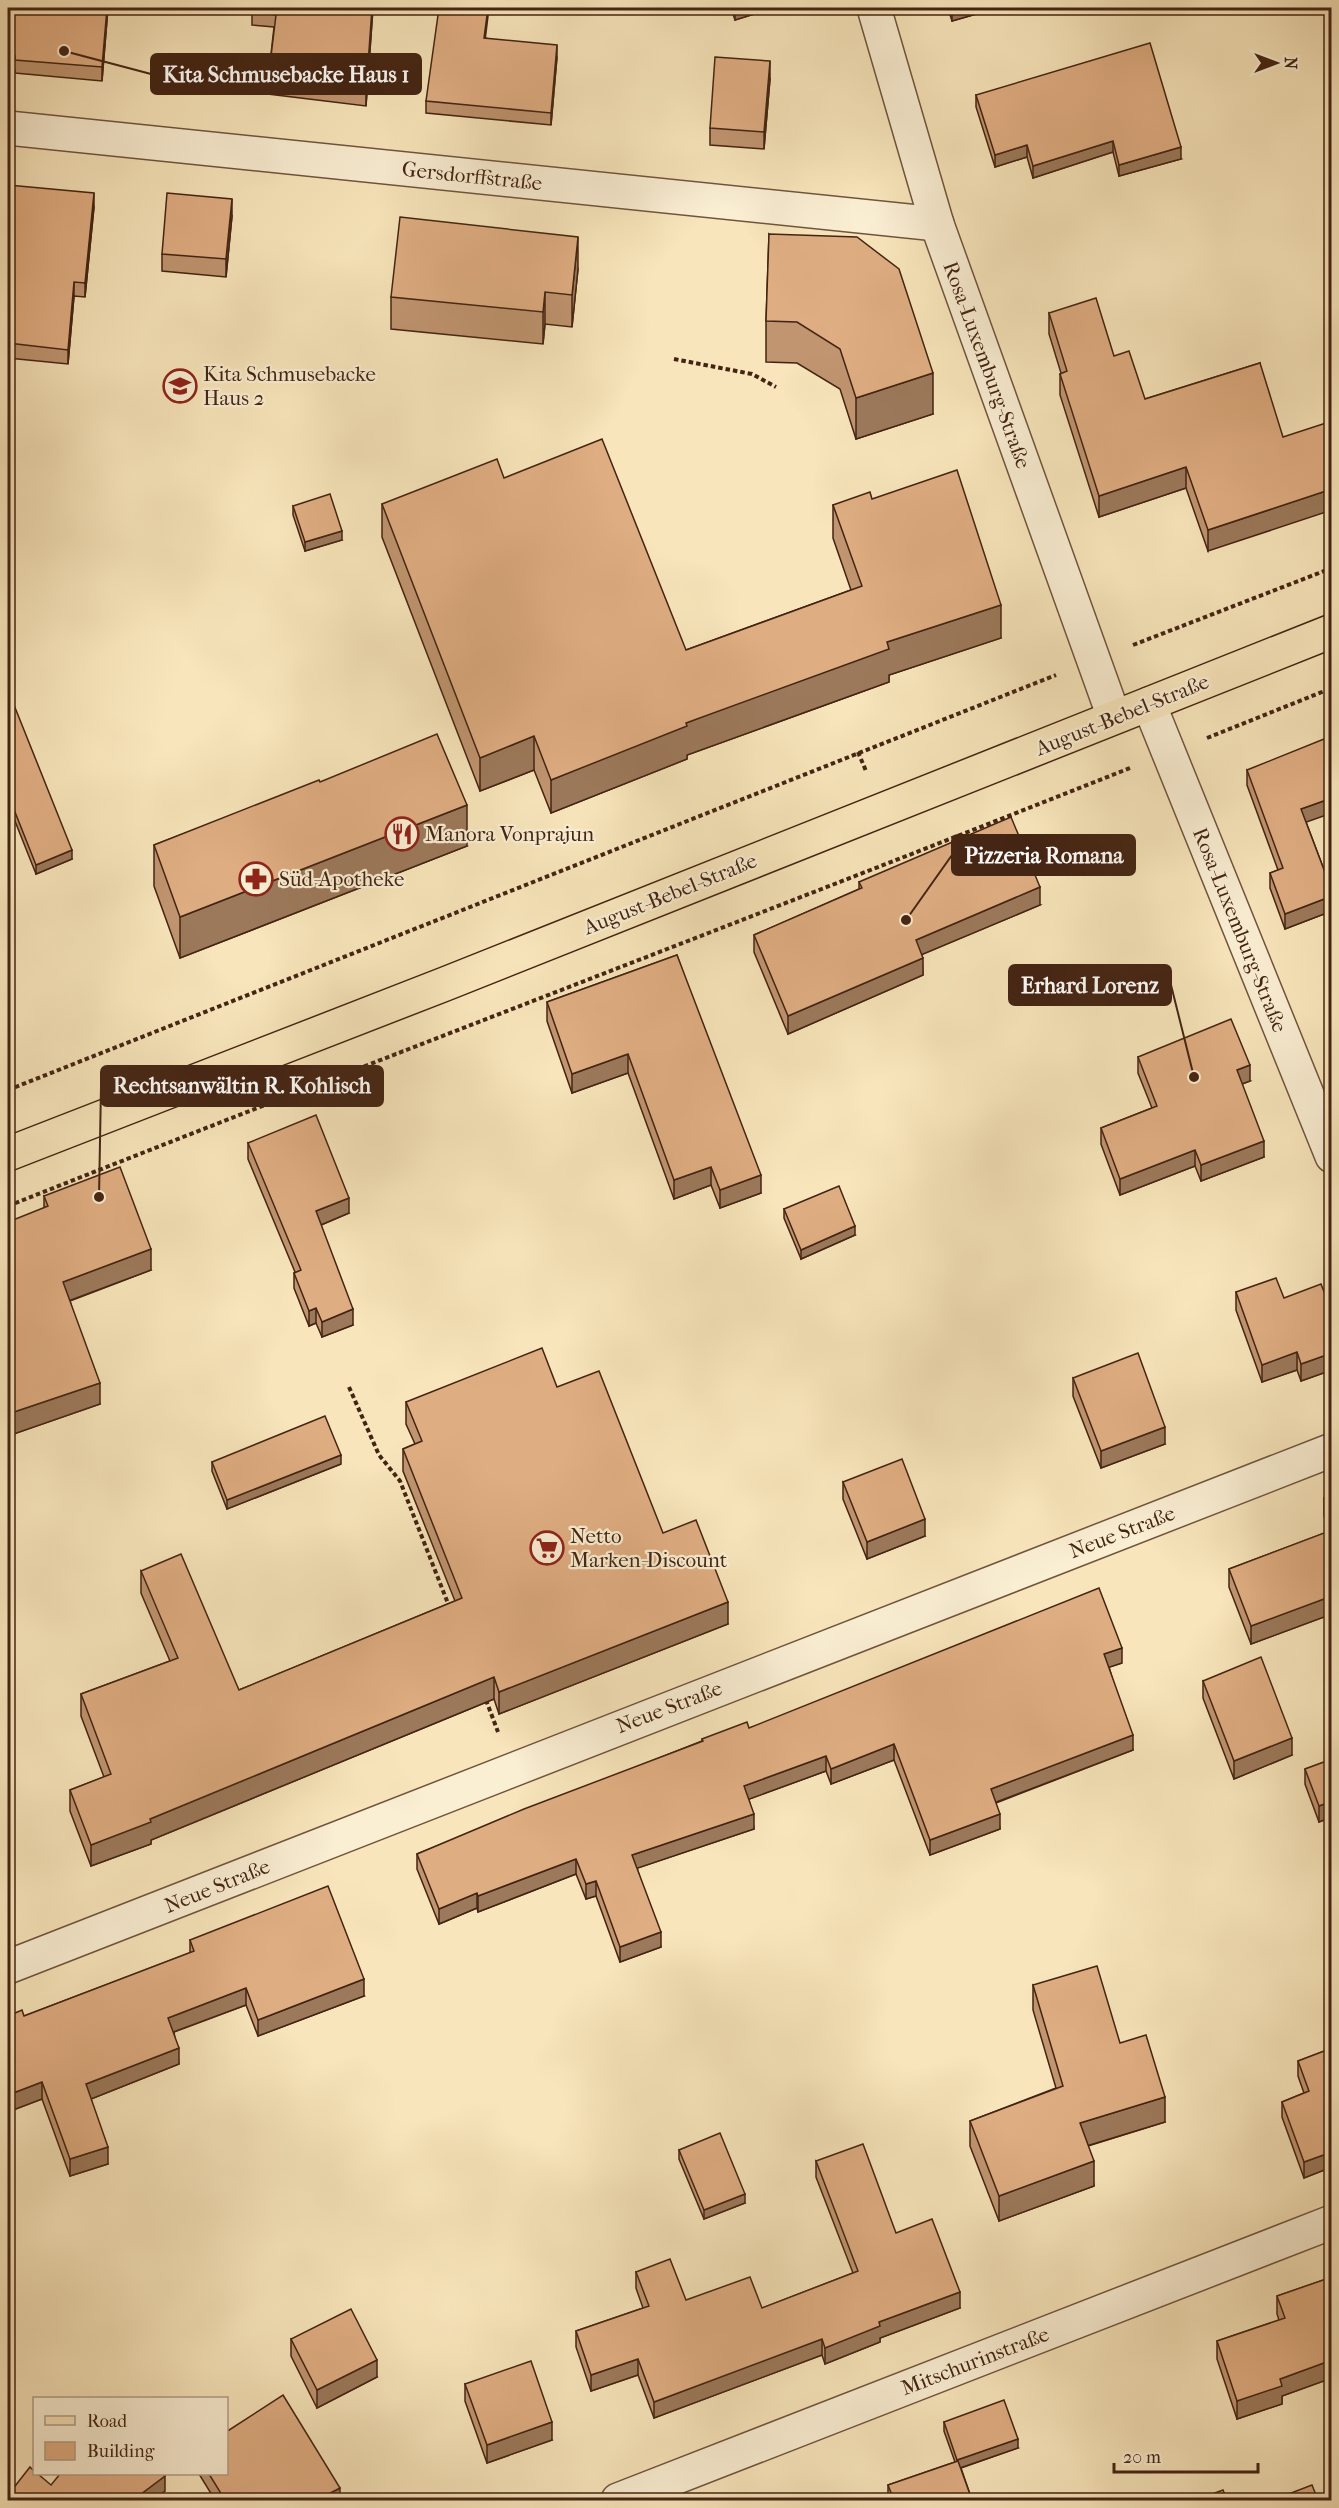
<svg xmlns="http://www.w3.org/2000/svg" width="1339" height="2508" font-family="'IM FELL French Canon',serif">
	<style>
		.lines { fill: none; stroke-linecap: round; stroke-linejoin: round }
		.minor-casing { stroke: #70543d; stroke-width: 36 }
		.major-casing { stroke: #432413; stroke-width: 36 }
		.path { stroke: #432413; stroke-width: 4; stroke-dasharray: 4.5 3; stroke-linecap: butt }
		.minor { stroke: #faeed3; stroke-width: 33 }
		.major { stroke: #f8e5bb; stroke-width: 33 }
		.wall { fill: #c09570; stroke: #432413; stroke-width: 1.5 }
		.shaded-wall { fill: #9c795b; stroke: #432413; stroke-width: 1.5 }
		.building { fill: #dfad82; stroke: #432413; stroke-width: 1.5 }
		.labels { text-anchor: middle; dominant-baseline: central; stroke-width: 4.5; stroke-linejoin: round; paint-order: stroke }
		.street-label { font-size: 21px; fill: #432413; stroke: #faeed3 }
		.poi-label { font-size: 21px; fill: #432413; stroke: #faeed3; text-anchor: start }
		.leader { fill: none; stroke: #432413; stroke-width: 2 }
		.callout-dot { fill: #432413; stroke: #faeed3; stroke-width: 2 }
		.callout { fill: #432413; stroke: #432413; stroke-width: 2 }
		.callout-label { font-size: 22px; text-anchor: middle; font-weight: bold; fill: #fff }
	</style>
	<rect width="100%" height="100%" fill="#f8e5bb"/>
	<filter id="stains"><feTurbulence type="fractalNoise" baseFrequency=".00333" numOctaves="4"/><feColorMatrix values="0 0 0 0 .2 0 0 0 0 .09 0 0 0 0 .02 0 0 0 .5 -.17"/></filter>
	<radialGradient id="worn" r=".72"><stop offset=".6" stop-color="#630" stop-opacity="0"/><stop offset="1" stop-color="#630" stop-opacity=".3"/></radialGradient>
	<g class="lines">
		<defs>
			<g id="minor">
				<polyline points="874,8 937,224 1114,717"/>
				<polyline points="8,128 937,224"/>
				<polyline points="1149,704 1332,1156"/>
				<polyline points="8,1967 1332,1450"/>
				<polyline points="618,2500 1332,2222"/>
			</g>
			<polyline id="major" points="8,1154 445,984 1332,631"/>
		</defs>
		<use href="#minor" class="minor-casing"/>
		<use href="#major" class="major-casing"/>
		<g class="path">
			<polyline points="674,359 752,374 776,387"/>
			<polyline points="1133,645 1332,568"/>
			<polyline points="1207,738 1332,688"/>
			<polyline points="858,752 866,771"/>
			<polyline points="8,1090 1056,675"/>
			<path d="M8,1206C381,1058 757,916 1130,768"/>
			<polyline points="349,1387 379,1455 400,1481 449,1606"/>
			<polyline points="486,1700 498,1732"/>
		</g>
		<use href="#minor" class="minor"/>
		<use href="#major" class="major"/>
	</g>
	<g class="wall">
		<polygon points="8,8 108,8 102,81 15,73 15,70 8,69"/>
		<polygon points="373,8 366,106 268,94 268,81 274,27 252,25 252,12"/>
		<polygon points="731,8 774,8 735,20"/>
		<polygon points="948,8 997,8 952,21"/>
		<polygon points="485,38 557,57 551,125 426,113 426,101"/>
		<polygon points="770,79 764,149 710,145 710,128"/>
		<polygon points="976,95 1181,159 1119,176 1113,152 1033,178 1027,157 995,167 976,107"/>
		<polygon points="8,185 94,207 85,297 74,296 68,364 8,358"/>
		<polygon points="232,216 226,277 162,271 162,254"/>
		<polygon points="769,234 933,414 856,439 840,389 797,363 766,362 766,321"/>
		<polygon points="578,269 572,327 545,324 543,344 391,329 391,297"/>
		<polygon points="1049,313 1114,356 1145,399 1260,363 1208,551 1186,488 1099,517 1060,395 1060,374 1061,373 1049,334"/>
		<polygon points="504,478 686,650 851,590 833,538 833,505 872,499 1001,638 889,675 889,682 687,755 687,759 551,813 534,770 480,791 382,537 382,504"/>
		<polygon points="293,506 342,540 305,551 293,515"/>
		<polygon points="8,702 72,859 36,874 11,811"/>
		<polygon points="1247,770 1306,822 1332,891 1332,911 1285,929 1270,888 1270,873 1278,870 1247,785"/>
		<polygon points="320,782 467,846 180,958 154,886 154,845"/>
		<polygon points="859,882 1040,905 922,954 923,975 788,1034 754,952 754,935 859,889"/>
		<polygon points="677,955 761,1193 720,1208 711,1185 674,1199 628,1073 572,1093 547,1021 547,1002"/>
		<polygon points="1138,1057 1250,1081 1242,1084 1264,1157 1201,1181 1195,1166 1120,1195 1101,1144 1101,1128 1152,1108 1138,1073"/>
		<polygon points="248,1143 349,1213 321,1225 353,1325 322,1337 316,1323 309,1326 294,1288 294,1273 295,1272 248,1159"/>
		<polygon points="44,1196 151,1270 70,1301 100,1404 8,1436 44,1208"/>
		<polygon points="784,1209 855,1235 801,1259 784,1218"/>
		<polygon points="1236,1292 1284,1298 1332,1312 1332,1370 1301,1381 1297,1370 1262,1382 1236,1310"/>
		<polygon points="1073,1378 1165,1444 1101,1468 1073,1396"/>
		<polygon points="557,1387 728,1624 499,1714 494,1699 151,1840 151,1844 91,1866 70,1811 70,1790 104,1777 81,1716 81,1694 170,1661 141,1593 141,1571 239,1690 455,1601 403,1471 403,1449 415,1444 406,1424 406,1402"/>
		<polygon points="212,1462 341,1464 227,1509 212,1471"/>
		<polygon points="843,1482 925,1536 867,1559 843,1499"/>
		<polygon points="1332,1496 1332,1614 1251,1644 1229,1587 1229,1569 1330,1531 1324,1516 1324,1498"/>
		<polygon points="1122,1663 1109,1667 1133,1750 996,1803 1000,1829 930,1855 894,1760 831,1784 826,1771 749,1799 754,1829 637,1868 661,1947 620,1962 596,1896 586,1899 576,1874 478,1912 477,1908 439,1924 417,1869 417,1854 702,1741 702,1739 749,1728"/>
		<polygon points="1203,1681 1292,1755 1234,1779 1203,1698"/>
		<polygon points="1332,1759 1332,1817 1319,1822 1305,1784 1305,1769"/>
		<polygon points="190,1940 364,1996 258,2036 246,2005 174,2032 179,2064 91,2099 108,2164 70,2176 42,2099 8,2112 8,2016 24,2016 190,1953"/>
		<polygon points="1033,1985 1120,2043 1165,2122 1088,2146 1094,2186 999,2221 970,2146 970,2121 1056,2088 1033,2010"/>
		<polygon points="1332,2048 1332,2167 1304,2178 1282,2117 1282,2102 1304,2093 1298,2076 1298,2061"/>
		<polygon points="679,2150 745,2203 704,2219 679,2159"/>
		<polygon points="816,2161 896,2233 960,2308 880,2338 880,2342 825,2364 822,2355 654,2418 638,2375 591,2391 576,2347 576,2331 643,2308 636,2288 636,2272 686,2300 762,2308 853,2273 816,2177"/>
		<polygon points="1332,2277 1332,2378 1282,2396 1282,2404 1237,2419 1217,2359 1217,2341 1279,2320 1277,2314 1277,2296"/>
		<polygon points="291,2339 377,2377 317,2408 291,2356"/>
		<polygon points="465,2384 552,2440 487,2463 465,2401"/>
		<polygon points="944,2422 1018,2448 961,2468 972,2500 888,2500 888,2485 955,2462 944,2431"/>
		<polygon points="199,2474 226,2474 340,2500 215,2500"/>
	</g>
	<g class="shaded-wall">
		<polygon points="107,8 108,8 102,81 102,67"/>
		<polygon points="372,8 373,8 366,106 366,93"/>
		<polygon points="488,8 489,8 484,49 484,38"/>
		<polygon points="735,8 774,8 735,20"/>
		<polygon points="952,8 997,8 952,21"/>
		<polygon points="557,45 557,57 551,125 551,113"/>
		<polygon points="770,61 770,79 764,149 764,132"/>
		<polygon points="1113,141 1113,152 1033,178 1033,166"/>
		<polygon points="1027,145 1027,157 995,167 995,155"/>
		<polygon points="1181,147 1181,159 1119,176 1119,165"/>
		<polygon points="94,193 94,207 85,297 85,283"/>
		<polygon points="232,199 232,216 226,277 226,259"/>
		<polygon points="578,237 578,269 572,327 572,295"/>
		<polygon points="74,282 74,296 68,364 68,350"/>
		<polygon points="545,292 545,324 543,344 543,312"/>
		<polygon points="933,373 933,414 856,439 856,398"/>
		<polygon points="1186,467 1186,488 1099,517 1099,496"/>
		<polygon points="1332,489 1332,510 1208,551 1208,530"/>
		<polygon points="342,531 342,540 305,551 305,542"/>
		<polygon points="1001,605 1001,638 889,675 889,682 687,755 687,759 551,813 551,780 686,723 887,642"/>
		<polygon points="534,736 534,770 480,791 480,758"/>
		<polygon points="1332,798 1332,813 1301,824 1301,809"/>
		<polygon points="11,802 11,811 8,812 8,803"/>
		<polygon points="467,805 467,846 180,958 180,917"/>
		<polygon points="72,850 72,859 36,874 36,865"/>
		<polygon points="1040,887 1040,905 916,957 916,940"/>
		<polygon points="1332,896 1332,911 1285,929 1285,914"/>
		<polygon points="923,958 923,975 788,1034 788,1016"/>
		<polygon points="12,995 12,1030 8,1032 8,997"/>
		<polygon points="628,1054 628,1073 572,1093 572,1074"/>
		<polygon points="1250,1065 1250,1081 1237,1086 1237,1070"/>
		<polygon points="1264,1141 1264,1157 1201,1181 1201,1165"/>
		<polygon points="1195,1150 1195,1166 1120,1195 1120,1179"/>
		<polygon points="711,1167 711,1185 674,1199 674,1180"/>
		<polygon points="761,1175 761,1193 720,1208 720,1190"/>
		<polygon points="349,1198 349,1213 316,1227 316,1211"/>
		<polygon points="855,1226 855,1235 801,1259 801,1250"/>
		<polygon points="151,1249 151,1270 63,1303 63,1282"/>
		<polygon points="316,1308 316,1323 309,1326 309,1311"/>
		<polygon points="353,1309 353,1325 322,1337 322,1322"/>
		<polygon points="1297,1352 1297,1370 1262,1382 1262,1365"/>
		<polygon points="1332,1353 1332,1370 1301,1381 1301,1364"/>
		<polygon points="100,1383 100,1404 8,1436 8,1414"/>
		<polygon points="1165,1427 1165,1444 1101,1468 1101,1451"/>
		<polygon points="341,1455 341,1464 227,1509 227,1500"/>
		<polygon points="925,1519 925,1536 867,1559 867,1542"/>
		<polygon points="1332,1596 1332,1614 1251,1644 1251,1626"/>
		<polygon points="728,1602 728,1624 499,1714 499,1692"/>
		<polygon points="1122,1648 1122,1663 1104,1669 1104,1654"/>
		<polygon points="494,1677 494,1699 151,1840 151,1844 91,1866 91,1845 150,1819"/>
		<polygon points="1133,1735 1133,1750 991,1804 991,1789"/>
		<polygon points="1292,1738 1292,1755 1234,1779 1234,1761"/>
		<polygon points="894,1744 894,1760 831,1784 831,1769"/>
		<polygon points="826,1756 826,1771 744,1801 744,1786"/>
		<polygon points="1332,1801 1332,1817 1319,1822 1319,1806"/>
		<polygon points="754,1814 754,1829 632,1870 632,1855"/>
		<polygon points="1000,1814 1000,1829 930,1855 930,1840"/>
		<polygon points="576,1859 576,1874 478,1912 478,1896"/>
		<polygon points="596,1881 596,1896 586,1899 586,1884"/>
		<polygon points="477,1893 477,1908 439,1924 439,1909"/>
		<polygon points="661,1932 661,1947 620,1962 620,1947"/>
		<polygon points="364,1979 364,1996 258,2036 258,2020"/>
		<polygon points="246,1988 246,2005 168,2034 168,2018"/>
		<polygon points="179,2048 179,2064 86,2101 86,2084"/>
		<polygon points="42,2082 42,2099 8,2112 8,2095"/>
		<polygon points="1165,2097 1165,2122 1080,2148 1080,2123"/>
		<polygon points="108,2147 108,2164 70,2176 70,2159"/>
		<polygon points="1332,2152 1332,2167 1304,2178 1304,2162"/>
		<polygon points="1094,2161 1094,2186 999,2221 999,2196"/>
		<polygon points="745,2194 745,2203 704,2219 704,2210"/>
		<polygon points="960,2292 960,2308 880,2338 880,2342 825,2364 825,2348 879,2322"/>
		<polygon points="822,2339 822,2355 654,2418 654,2402"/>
		<polygon points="638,2359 638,2375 591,2391 591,2375"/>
		<polygon points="377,2360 377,2377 317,2408 317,2390"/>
		<polygon points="1332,2360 1332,2378 1282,2396 1282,2404 1237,2419 1237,2401 1280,2379"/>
		<polygon points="552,2422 552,2440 487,2463 487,2445"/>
		<polygon points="1018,2439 1018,2448 957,2469 957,2460"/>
		<polygon points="165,2476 165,2491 152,2500 133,2500"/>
		<polygon points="340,2488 340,2500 317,2500"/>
	</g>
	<g class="building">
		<polygon points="8,8 107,8 102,67 15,60 15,56 8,55"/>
		<polygon points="252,8 372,8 366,93 268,81 276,15 252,12"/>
		<polygon points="439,8 488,8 484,38 557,45 551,113 426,101"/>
		<polygon points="1150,43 1181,147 1119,165 1113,141 1033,166 1027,145 995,155 976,95"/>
		<polygon points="715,57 770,61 764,132 710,128"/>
		<polygon points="8,185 94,193 85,283 74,282 68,350 8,343 8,273 9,259 8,259"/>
		<polygon points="167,193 232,199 226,259 162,254"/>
		<polygon points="400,217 578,237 572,295 545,292 543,312 391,297"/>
		<polygon points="769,234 857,237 899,269 933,373 856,398 840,349 797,322 766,321"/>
		<polygon points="1096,298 1114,356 1129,351 1145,399 1260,363 1283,437 1332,421 1332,489 1208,530 1186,467 1099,496 1060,374 1067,371 1049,313"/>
		<polygon points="602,439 686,650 862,586 833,505 870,492 872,499 957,470 1001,605 887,642 889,649 686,723 687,726 551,780 534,736 480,758 382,504 497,459 504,478"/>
		<polygon points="330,494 342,531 305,542 293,506"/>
		<polygon points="12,700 72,850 36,865 11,802 8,803 8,702"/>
		<polygon points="437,734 467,805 180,917 154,845 319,780 320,782"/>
		<polygon points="1324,739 1332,758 1332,798 1301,809 1332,891 1332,896 1285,914 1270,873 1283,868 1247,770"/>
		<polygon points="1011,817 1040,887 916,940 923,958 788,1016 754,935 862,888 859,882"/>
		<polygon points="677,955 761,1175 720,1190 711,1167 674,1180 628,1054 572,1074 547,1002"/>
		<polygon points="8,983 12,995 8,997"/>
		<polygon points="1231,1019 1250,1065 1237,1070 1264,1141 1201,1165 1195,1150 1120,1179 1101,1128 1157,1106 1138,1057"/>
		<polygon points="316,1115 349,1198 316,1211 353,1309 322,1322 316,1308 309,1311 294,1273 301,1270 248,1143"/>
		<polygon points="120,1167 151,1249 63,1282 100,1383 8,1414 8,1222 48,1206 44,1196"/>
		<polygon points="839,1186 855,1226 801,1250 784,1209"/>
		<polygon points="1276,1278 1284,1298 1321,1284 1332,1312 1332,1353 1301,1364 1297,1352 1262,1365 1236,1292"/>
		<polygon points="542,1348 557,1387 599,1371 663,1533 696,1520 728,1602 499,1692 494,1677 150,1819 151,1822 91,1845 70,1790 111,1774 81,1694 178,1658 141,1571 181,1554 239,1690 462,1598 403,1449 422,1441 406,1402"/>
		<polygon points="1138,1353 1165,1427 1101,1451 1073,1378"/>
		<polygon points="325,1416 341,1455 227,1500 212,1462"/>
		<polygon points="902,1459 925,1519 867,1542 843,1482"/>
		<polygon points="1332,1496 1332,1518 1324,1498"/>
		<polygon points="1332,1530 1332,1596 1251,1626 1229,1569"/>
		<polygon points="1099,1588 1122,1648 1104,1654 1133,1735 991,1789 1000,1814 930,1840 894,1744 831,1769 826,1756 744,1786 754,1814 632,1855 661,1932 620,1947 596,1881 586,1884 576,1859 478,1896 477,1893 439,1909 417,1854 524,1809 703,1741 702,1739 747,1722 749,1728"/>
		<polygon points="1261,1657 1292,1738 1234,1761 1203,1681"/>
		<polygon points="1332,1759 1332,1801 1319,1806 1305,1769"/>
		<polygon points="328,1886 364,1979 258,2020 246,1988 168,2018 179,2048 86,2084 108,2147 70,2159 42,2082 8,2095 8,2016 22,2010 24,2016 194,1951 190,1940"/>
		<polygon points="1097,1966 1120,2043 1146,2035 1165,2097 1080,2123 1094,2161 999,2196 970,2121 1063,2086 1033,1985"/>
		<polygon points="1332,2048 1332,2152 1304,2162 1282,2102 1309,2091 1298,2061"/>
		<polygon points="720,2133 745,2194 704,2210 679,2150"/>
		<polygon points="863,2144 896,2233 932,2219 960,2292 879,2322 880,2326 825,2348 822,2339 654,2402 638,2359 591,2375 576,2331 649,2306 636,2272 670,2259 686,2300 750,2277 762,2308 858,2271 816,2161"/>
		<polygon points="1332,2277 1332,2360 1280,2379 1282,2386 1237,2401 1217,2341 1285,2318 1277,2296"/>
		<polygon points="351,2309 377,2360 317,2390 291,2339"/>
		<polygon points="531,2361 552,2422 487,2445 465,2384"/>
		<polygon points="283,2395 340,2488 317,2500 225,2500 209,2474 226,2474 226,2432"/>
		<polygon points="1004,2400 1018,2439 957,2460 944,2422"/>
		<polygon points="958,2461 972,2500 894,2500 888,2485"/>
		<polygon points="30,2467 34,2471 34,2474 38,2474 51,2485 60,2474 163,2474 165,2476 133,2500 11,2500 8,2497 8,2495"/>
		<polygon points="1312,2485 1318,2500 1273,2500"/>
		<polygon points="1223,2490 1227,2500 1196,2500"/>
	</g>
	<defs>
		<symbol id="school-ring" viewBox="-11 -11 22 22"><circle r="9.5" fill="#faeed3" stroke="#8f2418" stroke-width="1.5"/><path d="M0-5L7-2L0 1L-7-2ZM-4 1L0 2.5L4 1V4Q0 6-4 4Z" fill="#8f2418"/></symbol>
		<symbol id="restaurant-ring" viewBox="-11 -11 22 22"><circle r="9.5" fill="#faeed3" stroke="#8f2418" stroke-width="1.5"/><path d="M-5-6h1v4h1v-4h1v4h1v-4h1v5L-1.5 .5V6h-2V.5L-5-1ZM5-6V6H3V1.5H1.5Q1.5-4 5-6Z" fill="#8f2418"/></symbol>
		<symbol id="pharmacy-ring" viewBox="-11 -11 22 22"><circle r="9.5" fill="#faeed3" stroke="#8f2418" stroke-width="1.5"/><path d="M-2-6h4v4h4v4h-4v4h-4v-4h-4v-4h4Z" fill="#8f2418"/></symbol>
		<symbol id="supermarket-ring" viewBox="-11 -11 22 22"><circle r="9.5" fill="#faeed3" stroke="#8f2418" stroke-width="1.5"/><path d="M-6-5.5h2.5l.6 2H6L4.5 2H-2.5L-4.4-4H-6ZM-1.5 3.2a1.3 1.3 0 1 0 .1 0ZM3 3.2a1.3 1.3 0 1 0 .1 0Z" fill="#8f2418"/></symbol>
	</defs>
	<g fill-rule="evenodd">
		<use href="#school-ring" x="161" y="367" width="38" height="38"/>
		<use href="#restaurant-ring" x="383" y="815" width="38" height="38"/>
		<use href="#pharmacy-ring" x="237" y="860" width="38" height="38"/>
		<use href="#supermarket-ring" x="528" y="1529" width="38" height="38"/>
	</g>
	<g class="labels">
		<g class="street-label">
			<text transform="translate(472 176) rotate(6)">Gersdorffstraße</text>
			<text transform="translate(987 365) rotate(70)">Rosa-Luxemburg-Straße</text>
			<text transform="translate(1122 715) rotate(-22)">August-Bebel-Straße</text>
			<text transform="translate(670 894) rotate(-22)">August-Bebel-Straße</text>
			<text transform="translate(1240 930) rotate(68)">Rosa-Luxemburg-Straße</text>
			<text transform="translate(1122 1532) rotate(-21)">Neue Straße</text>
			<text transform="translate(669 1707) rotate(-21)">Neue Straße</text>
			<text transform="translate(217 1886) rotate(-22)">Neue Straße</text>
			<text transform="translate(975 2361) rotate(-21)">Mitschurinstraße</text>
		</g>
		<g class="poi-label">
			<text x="203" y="374">Kita Schmusebacke<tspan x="203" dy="24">Haus 2</tspan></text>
			<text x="425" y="834">Manora Vonprajun</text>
			<text x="279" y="879">Süd-Apotheke</text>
			<text x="570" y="1536">Netto<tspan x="570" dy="24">Marken-Discount</tspan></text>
		</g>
	</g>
	<path class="leader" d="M64 51L151 74M906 920L952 855M1194 1077L1171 985M99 1197L101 1086"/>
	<g class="callout-dot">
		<circle cx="64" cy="51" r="6"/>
		<circle cx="906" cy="920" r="6"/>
		<circle cx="1194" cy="1077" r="6"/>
		<circle cx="99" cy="1197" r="6"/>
	</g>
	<g class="callout">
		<rect x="151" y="54" width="270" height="40" rx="6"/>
		<rect x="952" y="835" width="183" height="40" rx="6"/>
		<rect x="1009" y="965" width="162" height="40" rx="6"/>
		<rect x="101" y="1066" width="282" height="40" rx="6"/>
	</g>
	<g class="callout-label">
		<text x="286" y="82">Kita Schmusebacke Haus 1</text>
		<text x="1044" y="863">Pizzeria Romana</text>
		<text x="1090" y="993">Erhard Lorenz</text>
		<text x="242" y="1093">Rechtsanwältin R. Kohlisch</text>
	</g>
	<rect width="1339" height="2508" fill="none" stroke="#f8e5bb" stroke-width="30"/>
	<rect x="9" y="9" width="1321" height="2490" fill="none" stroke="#432413" stroke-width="3"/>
	<rect x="15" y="15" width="1309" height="2478" fill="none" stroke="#432413" stroke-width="1.5"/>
	<rect x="33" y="2397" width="195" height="78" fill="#faeed3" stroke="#b19d86" stroke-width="1.5"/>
	<rect x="45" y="2416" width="30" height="9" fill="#f8e5bb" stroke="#b19d86" stroke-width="1.5"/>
	<text x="87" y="2427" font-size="18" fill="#432413">Road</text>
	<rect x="45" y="2442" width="30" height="18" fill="#dfad82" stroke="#b19d86" stroke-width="1.5"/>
	<text x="87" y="2457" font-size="18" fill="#432413">Building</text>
	<g transform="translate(1276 63) rotate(90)" stroke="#faeed3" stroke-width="4.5" paint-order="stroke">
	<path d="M0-4.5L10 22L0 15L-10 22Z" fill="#432413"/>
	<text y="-9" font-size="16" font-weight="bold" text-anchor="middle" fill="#432413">N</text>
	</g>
	<path d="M1114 2463v9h144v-9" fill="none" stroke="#432413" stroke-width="3"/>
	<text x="1123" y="2463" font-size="18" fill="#432413" stroke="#faeed3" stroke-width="4.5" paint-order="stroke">20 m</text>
	<rect width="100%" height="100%" filter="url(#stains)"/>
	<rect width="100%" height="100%" fill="url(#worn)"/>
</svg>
